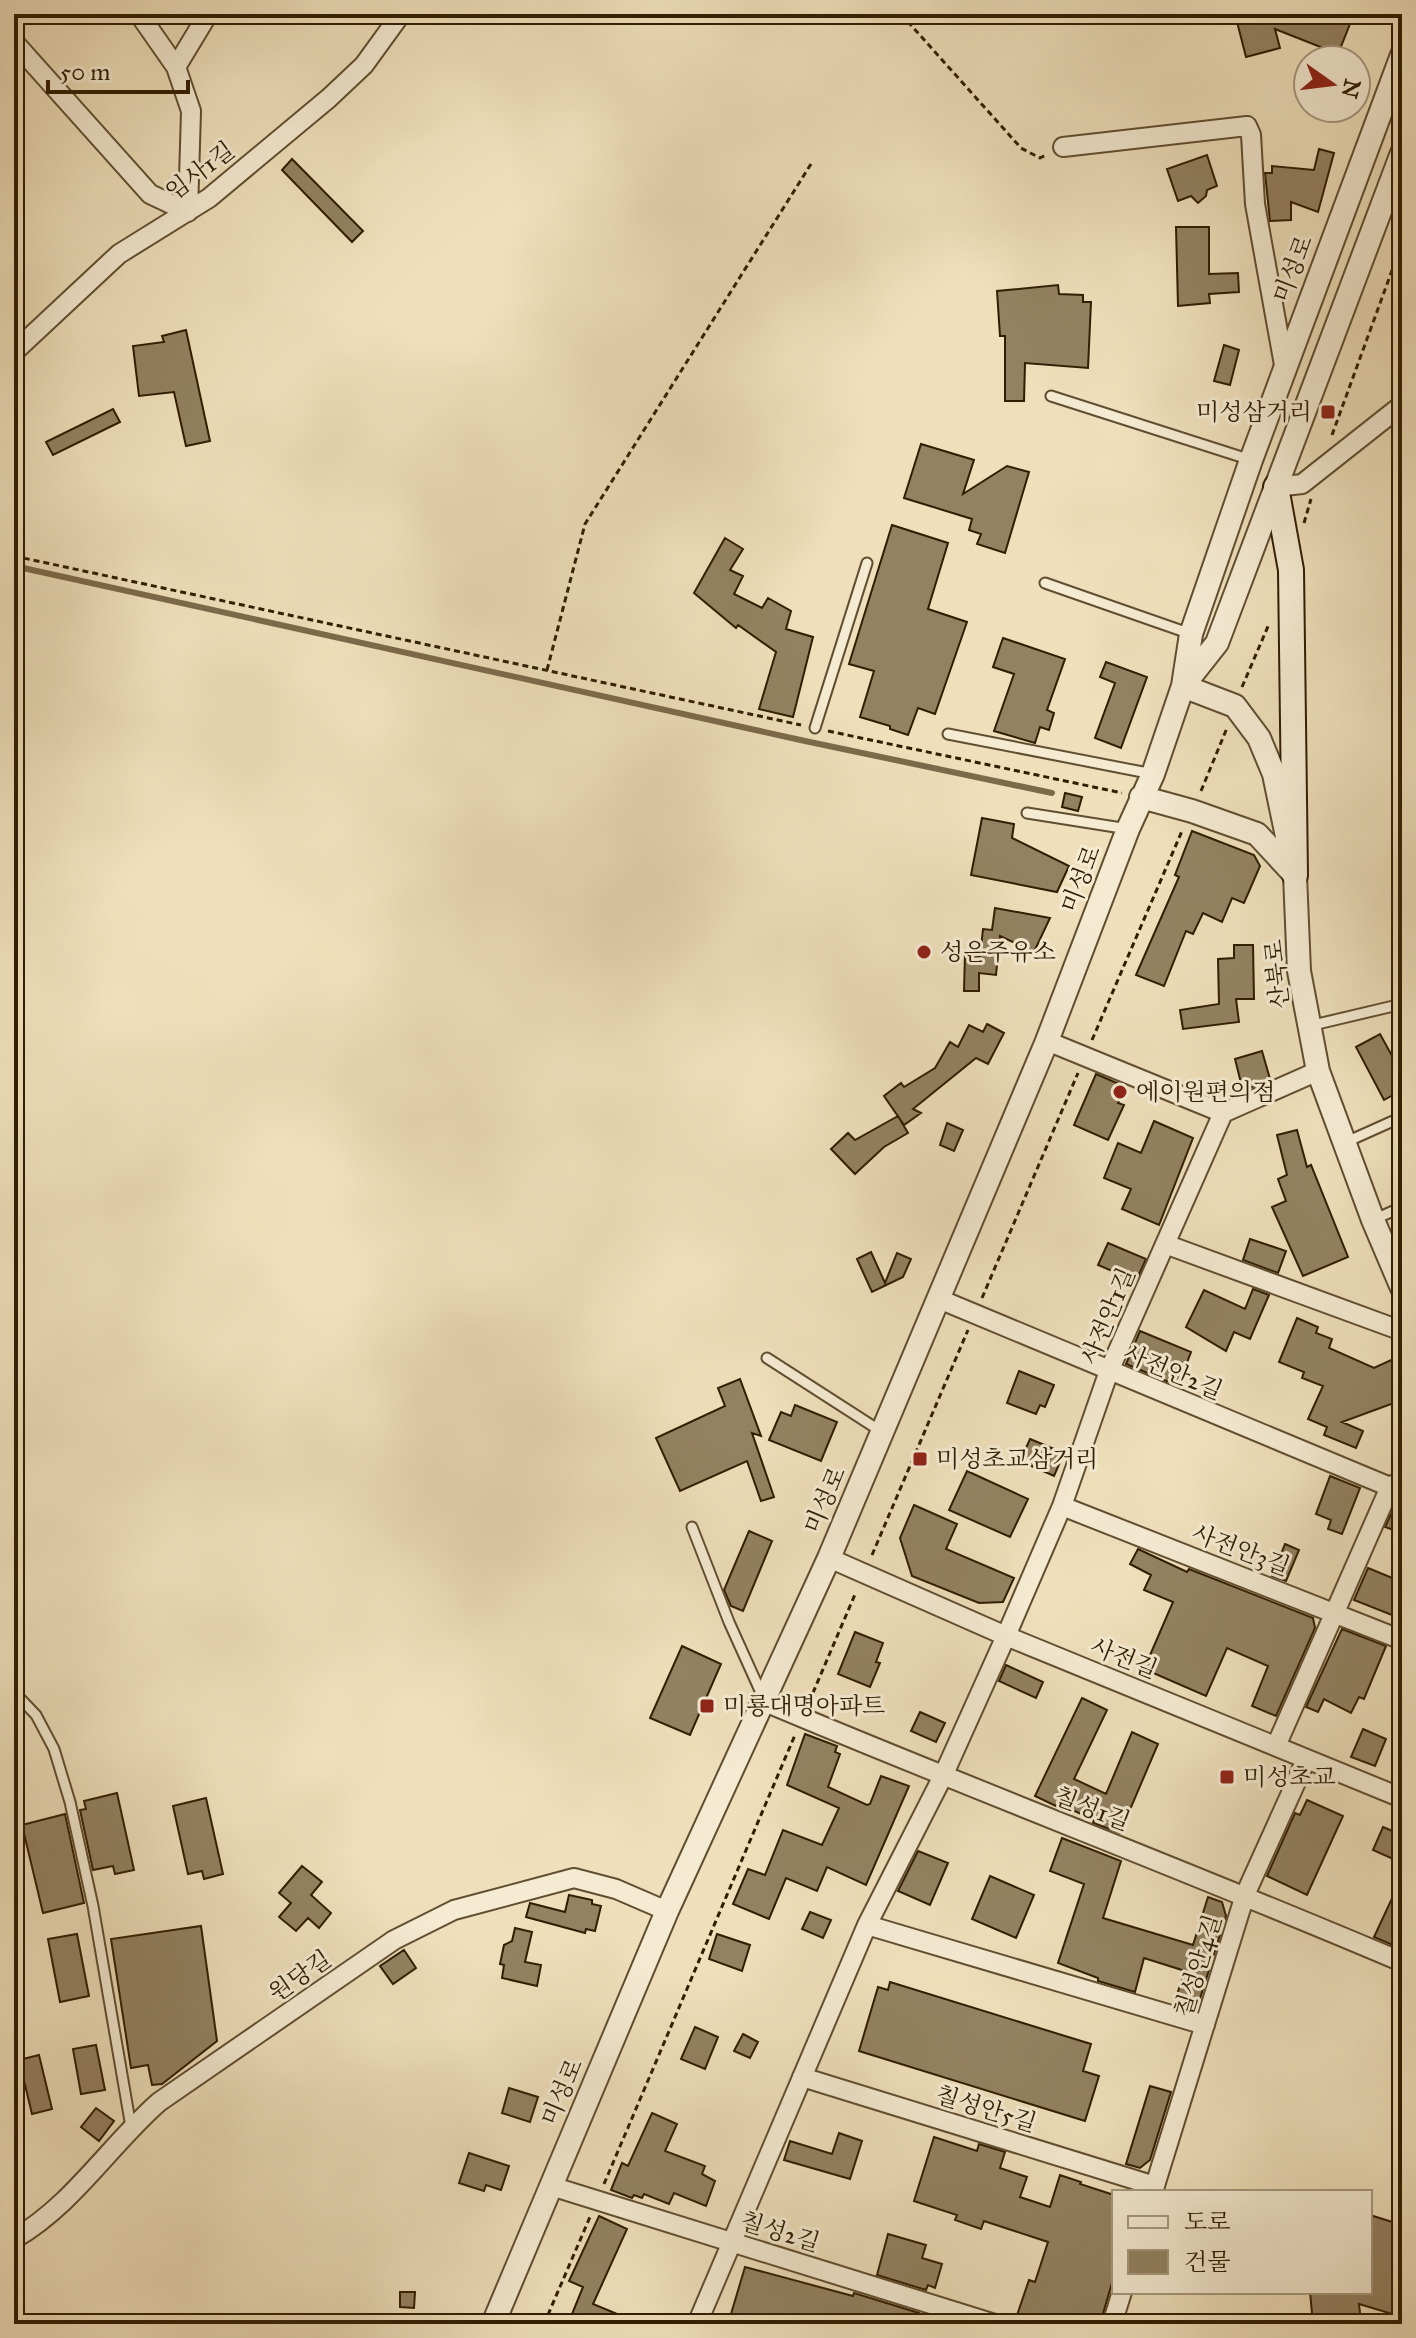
<svg xmlns="http://www.w3.org/2000/svg" width="1416" height="2338" font-family="'IM FELL Great Primer','Noto Serif KR',serif">
<style>
.lines{fill:none;stroke-linecap:round;stroke-linejoin:round}
.stream{stroke:#7c6a4b;stroke-width:6}
.building{fill:#938262;stroke:#301d02;stroke-width:2}
.service-casing{stroke:#604e30;stroke-width:13}
.minor-casing{stroke:#604e30;stroke-width:22}
.tertiary-casing{stroke:#604e30;stroke-width:26}
.secondary-casing{stroke:#301d02;stroke-width:28}
.path{stroke:#301d02;stroke-width:3;stroke-dasharray:6 4;stroke-linecap:butt}
.service{stroke:#f5ebd3;stroke-width:9}
.minor{stroke:#f5ebd3;stroke-width:18}
.tertiary{stroke:#f5ebd3;stroke-width:22}
.secondary{stroke:#f5ebd3;stroke-width:24}
.poi-dot{fill:#8f2418;stroke:#f5ebd3;stroke-width:3}
.labels{text-anchor:middle;stroke-width:6;stroke-linejoin:round;paint-order:stroke}
.street-label{font-size:24px;fill:#301d02;stroke:#f5ebd3}
.poi-label{font-size:24px;fill:#301d02;stroke:#f5ebd3;text-anchor:start}
</style>
<rect width="100%" height="100%" fill="#efe0bb"/>
<filter id="stains"><feTurbulence type="fractalNoise" baseFrequency=".0025" numOctaves="4"/><feColorMatrix values="0 0 0 0 .2 0 0 0 0 .09 0 0 0 0 .02 0 0 0 .5 -.17"/></filter>
<radialGradient id="worn" r=".72"><stop offset=".6" stop-color="#630" stop-opacity="0"/><stop offset="1" stop-color="#630" stop-opacity=".3"/></radialGradient>
<g class="lines">
<!-- stream -->
<path class="stream" d="M14,566L805,741L1052,793"/>
</g>
<!-- building -->
<path class="building" d="M1235,14H1354L1338,54L1275,29L1280,48L1246,57Z
M1319,149L1334,153L1318,212L1291,202V220L1270,221L1265,173H1272V166L1314,170Z
M1207,155L1217,186L1207,190L1206,196L1198,203L1191,196L1178,201L1167,169Z
M292,159L363,231L352,242L282,170Z
M1176,227H1209V274L1238,273L1239,292L1209,294L1210,303L1178,306Z
M1058,285L1059,294L1083,295V302H1091L1088,368L1025,363L1024,401H1005V336H1000L997,291Z
M186,330L210,441L186,446L174,392L139,396L133,346L164,342L162,336Z
M1224,345L1239,350L1230,385L1214,381Z
M113,409L120,422L53,455L46,442Z
M921,444L974,460L963,494L1007,466L1029,472L1005,553L977,544L981,534L969,530L972,519L904,498Z
M892,525L948,543L928,609L967,622L935,714L918,708L908,735L890,729V726L860,717L874,671L849,664Z
M725,538L743,549L730,570L743,576L734,594L762,608L768,598L791,611L786,629L813,637L793,717L759,709L776,652L738,625L736,628L694,593Z
M1003,638L1065,659L1047,710L1054,713L1049,730L1040,727L1035,743L994,731L1014,674L993,667Z
M1106,662L1147,677L1121,748L1095,738L1115,683L1100,677Z
M1065,793L1082,797L1078,811L1062,807Z
M982,818L1014,824L1012,838L1069,866L1057,892L971,875Z
M1192,831L1254,855L1260,866L1244,903L1232,898L1222,922L1203,913L1193,934L1186,931L1164,986L1136,975L1179,877L1175,875Z
M995,908L1050,918L1034,952L1000,936L996,975L979,973V991H964L965,954L980,956L983,929L992,930Z
M1234,945H1253L1254,999H1236L1239,1022L1183,1029L1180,1010L1219,1004L1218,959L1234,958Z
M987,1024L1004,1033L988,1064L976,1058L913,1109L921,1113L904,1125L884,1096L901,1083L904,1087L935,1068L950,1042L958,1047L969,1025L983,1032Z
M1380,1034L1402,1074V1090L1384,1100L1356,1047Z
M1262,1051L1270,1079L1243,1091L1235,1059Z
M1096,1074L1126,1087L1118,1103L1124,1105L1108,1140L1074,1125Z
M898,1116L908,1133L884,1147L855,1174L831,1149L848,1133L855,1140Z
M1154,1121L1193,1138L1159,1225L1122,1209L1131,1189L1104,1178L1118,1143L1141,1153Z
M947,1123L963,1130L954,1151L940,1145Z
M1297,1130L1307,1167L1311,1165L1348,1257L1303,1276L1272,1207L1286,1201L1278,1179L1287,1175L1277,1135Z
M1250,1239L1286,1251L1278,1273L1243,1260Z
M1108,1243L1146,1259L1136,1281L1098,1265Z
M871,1252L885,1283L897,1253L911,1259L903,1277L872,1292L857,1259Z
M1253,1289L1269,1295L1250,1339L1234,1332L1226,1351L1186,1327L1204,1290L1245,1309Z
M1297,1318L1318,1327L1316,1333L1332,1339L1329,1348L1374,1368L1391,1360L1402,1391V1400L1342,1422L1363,1431L1356,1448L1324,1435L1327,1427L1308,1419L1323,1386L1302,1378L1304,1372L1279,1362Z
M1140,1331L1191,1352L1178,1386L1126,1364Z
M1019,1371L1054,1385L1045,1407L1040,1405L1036,1414L1007,1403Z
M740,1379L761,1436L752,1433L774,1497L761,1501L747,1461L680,1491L656,1438L725,1406L718,1388Z
M795,1405L837,1422L821,1461L769,1440L781,1412L791,1416Z
M1030,1439L1064,1453L1054,1476L1020,1461Z
M967,1471L1028,1499L1010,1537L949,1510Z
M1330,1476L1360,1488L1342,1534L1328,1529L1331,1520L1316,1514Z
M914,1505L957,1524L946,1549L1014,1578L1003,1602L979,1603L912,1576L900,1538Z
M1393,1510L1402,1513V1533L1385,1527Z
M749,1531L772,1541L743,1611L731,1606L724,1590Z
M1285,1544L1299,1550L1286,1581L1272,1576Z
M1138,1549L1187,1572L1189,1569L1313,1618L1315,1628L1276,1716L1252,1706L1268,1666L1227,1648L1206,1696L1144,1669L1173,1602L1144,1590L1151,1575L1130,1564Z
M1368,1568L1402,1582V1619L1354,1600Z
M1342,1629L1386,1646L1364,1699L1359,1697L1351,1713L1324,1699L1318,1712L1306,1707Z
M855,1632L883,1643L876,1662L880,1663L870,1687L838,1674Z
M682,1646L721,1664L690,1735L650,1718Z
M1006,1665L1043,1682L1036,1698L999,1681Z
M1082,1698L1107,1710L1074,1779L1106,1794L1132,1732L1158,1744L1120,1833L1093,1823L1094,1820L1062,1805L1060,1808L1035,1796Z
M920,1712L945,1723L936,1742L911,1731Z
M1363,1729L1386,1739L1375,1766L1351,1757Z
M805,1734L837,1746L835,1752L840,1754L828,1787L867,1805L870,1804L881,1776L909,1786L866,1885L827,1867L817,1891L786,1878L769,1919L733,1904L748,1869L765,1875L783,1830L822,1845L839,1808L787,1785Z
M117,1793L134,1870L115,1874L113,1866L93,1870L80,1810L86,1809L84,1801Z
M206,1798L223,1874L204,1879L202,1871L188,1874L173,1806Z
M1307,1800L1343,1816L1307,1895L1267,1876L1295,1813L1300,1815Z
M65,1814L84,1903L43,1913L22,1825Z
M1383,1827L1402,1835V1863L1373,1850Z
M1062,1838L1121,1861L1103,1918L1193,1945L1208,1897L1222,1902L1226,1916L1198,2005L1193,2009L1174,2003L1185,1971L1144,1958L1135,1992L1098,1981V1978L1058,1963L1084,1884L1050,1871Z
M918,1851L948,1863L930,1905L898,1891Z
M302,1866L322,1882L311,1895L331,1913L319,1928L308,1918L296,1931L279,1917L291,1903L279,1893Z
M990,1876L1034,1895L1016,1938L972,1919Z
M1402,1877V1949L1374,1937Z
M569,1895L592,1900V1904L601,1906L595,1931L586,1929L585,1933L526,1917L530,1903L565,1912Z
M810,1912L831,1920L823,1938L802,1929Z
M201,1926L217,2041L162,2084L152,2085L148,2065L131,2068L111,1939Z
M515,1928L532,1932L525,1962L541,1965L537,1986L502,1978L504,1965L500,1964L504,1945L512,1941Z
M77,1934L89,1996L60,2002L48,1939Z
M717,1934L750,1945L742,1971L709,1959Z
M404,1950L416,1968L393,1984L380,1966Z
M890,1982L1091,2044L1083,2071L1099,2076L1085,2121L859,2051L878,1987L888,1990Z
M695,2027L718,2037L705,2069L681,2059Z
M743,2034L758,2042L750,2058L734,2051Z
M96,2045L105,2090L81,2094L73,2049Z
M39,2055L52,2109L32,2114L19,2060Z
M1150,2086L1171,2092L1150,2160L1140,2168L1126,2164Z
M509,2088L538,2097L530,2122L502,2113Z
M96,2108L114,2121L99,2141L81,2127Z
M652,2113L677,2124L665,2151L705,2166L702,2174L715,2181L706,2206L674,2193L669,2204L644,2194L642,2198L634,2195L632,2198L611,2190L622,2163L628,2166Z
M839,2133L862,2141L850,2179L784,2160L790,2141L832,2154Z
M934,2137L977,2151L979,2144L1005,2152L1000,2168L1027,2177L1020,2197L1050,2207L1060,2175L1081,2182L1080,2184L1114,2195V2276L1100,2324H1025L1015,2321L1029,2280L1035,2282L1048,2242L984,2221L981,2229L955,2220L957,2215L914,2201Z
M469,2153L509,2166L501,2190L486,2185L484,2191L459,2183Z
M1370,2215L1402,2225V2317L1359,2304L1361,2322L1313,2324L1310,2292H1370Z
M599,2216L627,2229L593,2304L641,2324H568L583,2287L569,2281Z
M888,2234L926,2245L922,2258L942,2264L935,2288L928,2285L926,2290L877,2275Z
M745,2267L853,2296L854,2293L919,2313L916,2324H728Z
M400,2292H415L414,2308L400,2307Z"/>
<g class="lines">
<!-- service casing -->
<g class="service-casing">
<path id="service" d="M1051,396L1251,460
M1045,583L1191,634
M815,728L867,563
M948,734L1153,774
M1027,813L1128,829
M1309,1026L1402,1004
M1344,1143L1393,1121L1402,1124
M1373,1220L1402,1207
M767,1358L882,1432
M692,1527L729,1622L762,1695
M14,1692L36,1715L54,1749L70,1802L93,1906L131,2127"/>
</g>
<!-- minor casing -->
<g class="minor-casing">
<path id="minor" d="M14,42L150,194L188,212L191,111L176,67L139,14
M176,67L208,14
M1063,147L1247,126L1251,135L1255,204L1284,365
M14,352L119,254L209,198L329,98L364,65L401,14
M1276,487L1302,484L1402,405
M1047,1041L1223,1113
M1165,1244L1402,1331
M939,1299L1390,1487
M1062,1506L1402,1640
M829,1558L1006,1636L1402,1798
M765,1702C976,1791 1191,1872 1402,1962
M1276,1746L1390,1487L1402,1480
M867,1925L1205,2025
M802,2077L1155,2186
M551,2186L995,2324
M1153,2192L1245,1895L1306,1760
M14,2239C73,2205 109,2146 159,2102L394,1940L454,1910L574,1878L616,1889L667,1911
M697,2324L867,1925L943,1776L1006,1636L1062,1506L1109,1371L1223,1113L1318,1071
M1112,2324L1122,2292"/>
</g>
<!-- tertiary casing -->
<g class="tertiary-casing">
<path id="tertiary" d="M1402,55L1251,460L1191,634L1183,686L1217,643L1402,153
M1141,797L1192,811L1257,834L1295,875
M493,2324L667,1911L829,1558L1047,1041L1128,829L1153,774L1183,686L1235,706L1259,738L1274,774L1295,875L1299,971L1318,1071L1373,1220L1402,1288"/>
</g>
<!-- secondary casing -->
<g class="secondary-casing">
<path id="secondary" d="M1276,487L1291,570L1295,875"/>
</g>
<!-- path -->
<path class="path" d="M901,14L1021,148L1040,158L1046,155
M1332,435L1402,243
M1304,523L1311,499
M14,556L801,725
M547,670L585,524L811,164
M1242,687L1269,624
M828,731L1122,793
M1201,791L1227,728
M1092,1040L1182,831
M982,1298L1078,1073
M872,1555L968,1330
M809,1702L856,1592
M604,2184L795,1735
M544,2324L590,2217"/>
<!-- service -->
<use href="#service" class="service"/>
<!-- minor -->
<use href="#minor" class="minor"/>
<!-- tertiary -->
<use href="#tertiary" class="tertiary"/>
<!-- secondary -->
<use href="#secondary" class="secondary"/>
</g>
<!-- markers -->
<g class="poi-dot">
<rect x="1320" y="404" width="16" height="16" rx="4"/>
<circle cx="924" cy="952" r="8"/>
<circle cx="1120" cy="1092" r="8"/>
<rect x="912" y="1451" width="16" height="16" rx="4"/>
<rect x="699" y="1698" width="16" height="16" rx="4"/>
<rect x="1219" y="1769" width="16" height="16" rx="4"/>
</g>
<g class="labels">
<!-- street labels -->
<g class="street-label">
<text transform="translate(200 171) rotate(-37)" y="8">임사1길</text>
<text transform="translate(1293 269) rotate(-69)" y="8">미성로</text>
<text transform="translate(1081 879) rotate(-69)" y="8">미성로</text>
<text transform="translate(1277 974) rotate(-96)" y="8">산북로</text>
<text transform="translate(1108 1316) rotate(-67)" y="8">사전안1길</text>
<text transform="translate(1173 1372) rotate(23)" y="8">사전안2길</text>
<text transform="translate(825 1500) rotate(-67)" y="8">미성로</text>
<text transform="translate(1241 1550) rotate(21)" y="8">사전안3길</text>
<text transform="translate(1124 1658) rotate(22)" y="8">사전길</text>
<text transform="translate(1092 1809) rotate(21)" y="8">칠성1길</text>
<text transform="translate(1198 1966) rotate(-73)" y="8">칠성안4길</text>
<text transform="translate(300 1976) rotate(-35)" y="8">원당길</text>
<text transform="translate(562 2092) rotate(-67)" y="8">미성로</text>
<text transform="translate(986 2109) rotate(17)" y="8">칠성안5길</text>
<text transform="translate(780 2232) rotate(17)" y="8">칠성2길</text>
</g>
<!-- poi labels -->
<g class="poi-label">
<text x="1312" y="420" text-anchor="end">미성삼거리</text>
<text x="940" y="960">성은주유소</text>
<text x="1136" y="1100">에이원편의점</text>
<text x="936" y="1467">미성초교삼거리</text>
<text x="723" y="1714">미룡대명아파트</text>
<text x="1243" y="1785">미성초교</text>
</g>
</g>
<!-- margin -->
<rect width="1416" height="2338" fill="none" stroke="#efe0bb" stroke-width="48"/>
<rect x="16" y="16" width="1384" height="2306" fill="none" stroke="#301d02" stroke-width="4"/>
<rect x="24" y="24" width="1368" height="2290" fill="none" stroke="#301d02" stroke-width="2"/>
<!-- legend -->
<rect x="1112" y="2190" width="260" height="104" fill="#f5ebd3" stroke="#a6997f" stroke-width="2"/>
<rect x="1128" y="2216" width="40" height="12" fill="#f5ebd3" stroke="#a6997f" stroke-width="2"/>
<text x="1184" y="2230" font-size="24" fill="#301d02">도로</text>
<rect x="1128" y="2250" width="40" height="24" fill="#938262" stroke="#a6997f" stroke-width="2"/>
<text x="1184" y="2270" font-size="24" fill="#301d02">건물</text>
<!-- north arrow -->
<g transform="translate(1332 84) rotate(104)"><circle r="38" fill="#f5ebd3" stroke="#a6997f" stroke-width="2"/>
<path d="M0-6L14 30L0 20L-14 30Z" fill="#8f2418"/>
<text y="-12" font-size="22" font-weight="bold" text-anchor="middle" fill="#301d02">N</text>
</g>
<!-- scale -->
<path d="M48 80v12h140v-12" fill="none" stroke="#301d02" stroke-width="4"/>
<text x="60" y="80" font-size="24" fill="#301d02" stroke="#f5ebd3" stroke-width="6" paint-order="stroke">50 m</text>
<rect width="100%" height="100%" filter="url(#stains)"/>
<rect width="100%" height="100%" fill="url(#worn)"/>
</svg>
